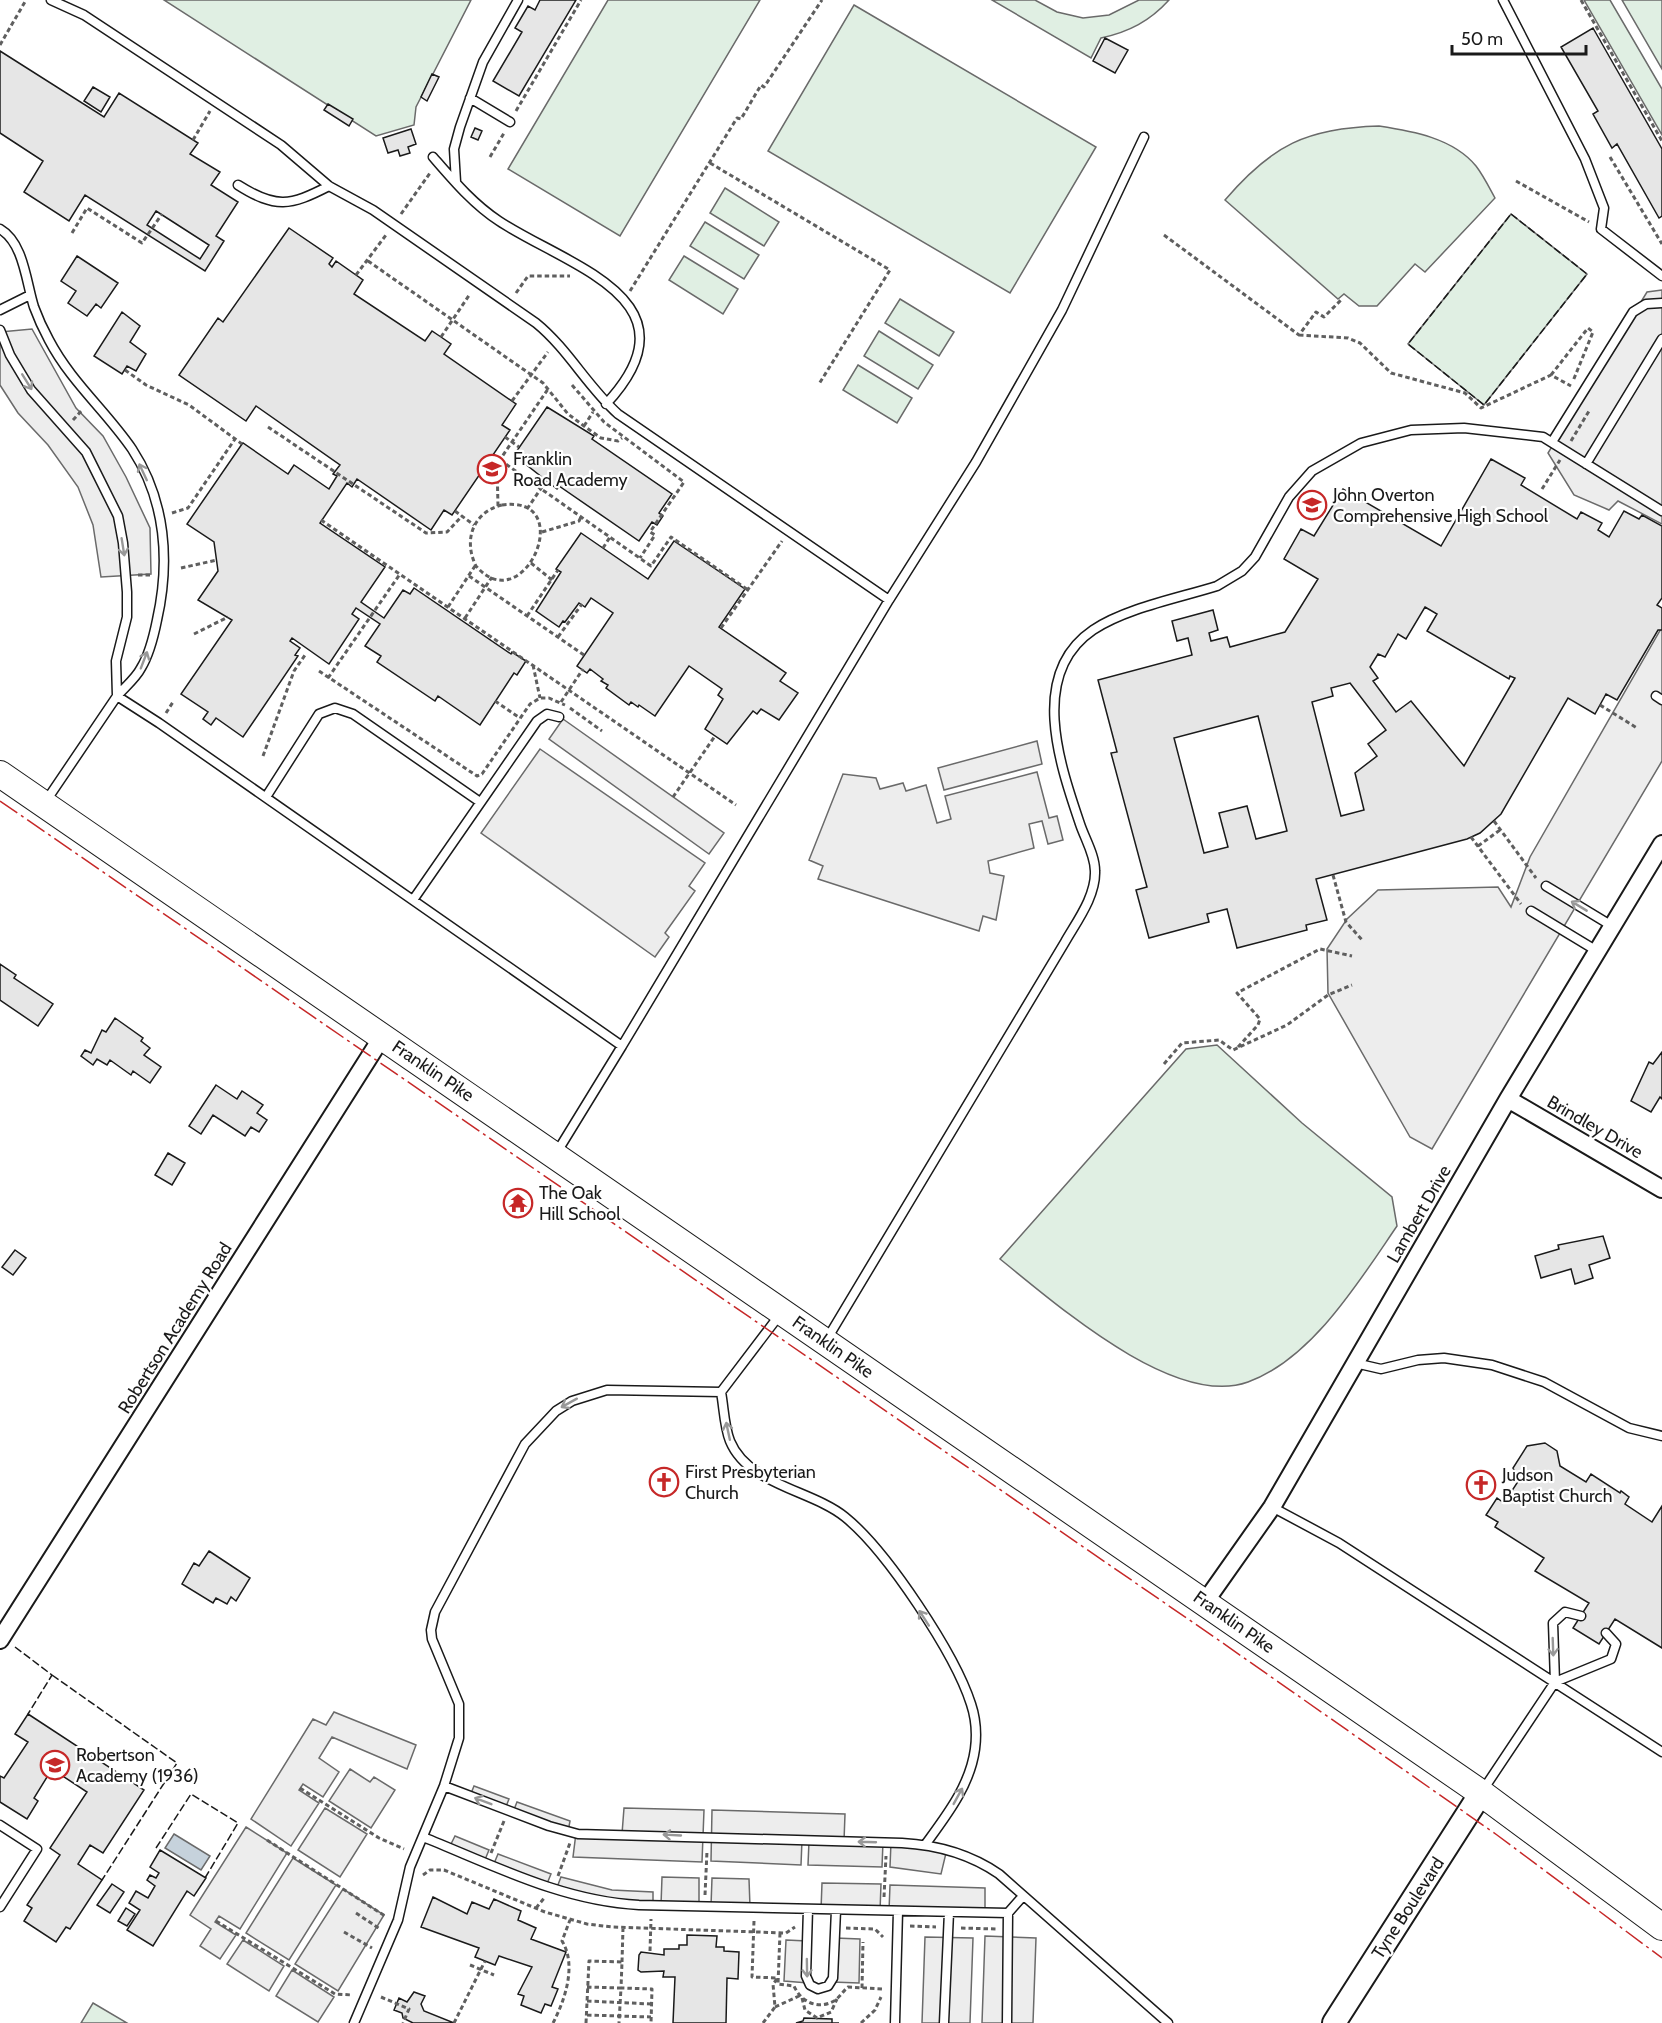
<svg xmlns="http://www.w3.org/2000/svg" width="1662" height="2023" font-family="Cabin,sans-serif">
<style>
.green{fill:#e0efe3;stroke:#6a6a6a;stroke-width:1.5}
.parking{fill:#ededed;stroke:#6a6a6a;stroke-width:1.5}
.water{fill:#c6d2dc;stroke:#6a6a6a;stroke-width:1.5}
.building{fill:#e6e6e6;stroke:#1a1a1a;stroke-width:1.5;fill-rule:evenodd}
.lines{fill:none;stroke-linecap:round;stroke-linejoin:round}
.lane-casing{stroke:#1a1a1a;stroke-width:11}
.street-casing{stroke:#1a1a1a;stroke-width:20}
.secondary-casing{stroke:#1a1a1a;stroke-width:26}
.primary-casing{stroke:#1a1a1a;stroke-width:28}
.path{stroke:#5f5f5f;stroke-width:3;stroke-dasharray:4.5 3;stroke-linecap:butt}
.lane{stroke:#fff;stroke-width:8}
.street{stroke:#fff;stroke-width:16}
.secondary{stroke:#fff;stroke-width:22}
.primary{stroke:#fff;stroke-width:26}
.fence{stroke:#1a1a1a;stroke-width:1.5;stroke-dasharray:8 3;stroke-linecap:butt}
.power{stroke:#c62828;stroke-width:1.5;stroke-dasharray:21 4.5 3 4.5;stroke-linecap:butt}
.oneway{stroke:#989898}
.labels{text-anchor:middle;stroke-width:4.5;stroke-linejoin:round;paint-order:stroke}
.poi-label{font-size:18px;fill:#1a1a1a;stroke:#fff;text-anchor:start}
.street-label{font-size:18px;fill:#1a1a1a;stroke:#fff}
</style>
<rect width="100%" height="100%" fill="#fff"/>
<!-- green -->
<path class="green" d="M164,0H471L416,107L414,125L376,136Z
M608,0H760L620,236L508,169Z
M992,0H1035L1057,12L1083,18L1109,15L1139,0H1169C1150,21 1129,32 1101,38L1091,58Z
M1584,0H1610L1662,89V135Z
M1622,0H1662V69Z
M854,5L1096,147L1010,293L768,151Z
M1379,126C1412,131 1453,138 1476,166C1483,175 1489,187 1495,198L1425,272L1415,264L1377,306H1359L1344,294L1338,299L1225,200C1272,145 1307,128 1379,126Z
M725,188L779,222L764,246L710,213Z
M1511,214L1587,274L1484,405L1408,344Z
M705,222L759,255L744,279L690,246Z
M684,256L738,289L723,314L669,280Z
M900,299L954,332L939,356L885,323Z
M879,331L933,365L918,389L864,356Z
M858,365L912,398L897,423L843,390Z
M1217,1045L1302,1123L1392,1197L1397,1226C1360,1280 1312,1359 1248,1382C1174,1409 1055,1303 1000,1259L1186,1049Z
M93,2003L127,2023H81Z"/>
<!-- parking -->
<path class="parking" d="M1662,290V524L1618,501L1609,510L1574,495L1548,453L1647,292Z
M32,329L76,408L103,436L126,477L150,528L151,574L101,577L93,525L78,487L48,445L18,413L0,385V332Z
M1662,627V761L1432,1149L1410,1137L1328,993L1327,949L1347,919L1378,890L1498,887L1511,907L1530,857Z
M563,719L724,833L709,854L549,739Z
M1037,741L1042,764L944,790L938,768Z
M540,749L705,863L689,886L695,891L665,933L669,937L655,957L481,833Z
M1037,772L1049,818L1057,816L1063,840L1048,844L1042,821L1029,824L1034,848L988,861L990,873L1004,876L996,920L983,916L979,931L818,879L823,866L809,860L843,774L876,778L880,789L903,783L906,791L926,785L937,823L951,819L945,796Z
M334,1712L416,1745L407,1769L332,1737L319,1758L339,1772L323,1797L303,1784L299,1790L319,1803L291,1846L251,1819L313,1719L326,1725Z
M350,1769L370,1782L374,1777L395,1790L371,1828L329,1801Z
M474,1786L509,1799L505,1809L470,1796Z
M517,1802L570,1821L568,1832L513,1812Z
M325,1808L367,1834L340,1877L298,1850Z
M624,1808L704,1810L702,1862L573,1857L576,1833L622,1834Z
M712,1810L845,1814L844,1841L883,1842L882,1867L808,1865L809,1841L802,1840L801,1865L711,1861Z
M246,1827L287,1853L240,1929L219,1916L215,1922L236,1935L220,1959L200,1946L211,1929L190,1915Z
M455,1836L489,1850L484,1862L449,1848Z
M891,1842L947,1849L941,1874L890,1867Z
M498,1854L551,1874L546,1886L493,1866Z
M293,1858L336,1885L289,1960L246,1933Z
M561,1877L612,1890L653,1892V1905L556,1890Z
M662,1877L699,1878V1906L661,1905Z
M712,1878L749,1879L750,1907L711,1906Z
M822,1883L881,1884L880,1911L821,1910Z
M890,1885L985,1888V1913L889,1911Z
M343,1889L384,1915L338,1991L295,1964Z
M985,1936L1036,1938L1033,2023H982Z
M925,1937L973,1938L970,2023H922Z
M835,1938L860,1939L859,1983L832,1982Z
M243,1940L284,1966L269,1991L227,1964Z
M786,1940L807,1941L808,1983L784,1981Z
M292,1970L334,1997L318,2022L276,1996Z"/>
<!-- water -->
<path class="water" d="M174,1834L210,1856L201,1870L165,1848Z"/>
<!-- building -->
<path class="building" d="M540,0H576L519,96L493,81L522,32L515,28L528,6L535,10Z
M1593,28L1662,149V216L1659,218L1617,144L1612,148L1593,114L1598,111L1561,47Z
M1105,38L1128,50L1115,73L1093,61Z
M0,51L104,117L119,93L198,143L190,154L220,172L211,185L238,202L216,236L224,241L205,271L85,195L69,221L24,192L43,161L0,133ZM156,211L209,245L200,259L147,225Z
M432,74L439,77L427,101L421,97Z
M93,87L110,97L101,112L84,101Z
M328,104L353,119L349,126L324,110Z
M475,128L482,131L478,140L471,137Z
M411,129L416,144L408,147L410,153L400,156L398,150L388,153L383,138Z
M289,228L333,258L329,264L332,267L336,261L363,280L354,294L425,341L432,331L441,337L451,344L444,354L516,404L502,425L510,430L452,515L444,510L431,530L357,479L352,487L347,483L320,523L385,567L361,602L384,618L403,590L410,594L414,588L511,654L512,652L526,661L517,675L514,673L480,725L438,696L435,701L377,662L381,656L365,646L380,624L356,608L352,614L359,619L329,664L292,638L290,641L300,648L295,655L298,656L243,737L216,718L211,725L203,719L208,712L181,694L232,620L198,600L218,571L214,542L187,524L242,444L243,443L288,474L294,465L329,489L337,476L333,474L340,465L256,406L246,421L179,375L218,318L223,322Z
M77,256L118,283L101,308L96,304L87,316L68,303L76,291L61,281Z
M122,312L140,326L130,342L146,354L136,371L127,366L122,374L94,356Z
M547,407L594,436L592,439L672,494L659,513L663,516L657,525L652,522L639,541L559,486L557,489L514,455Z
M1491,459L1525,478L1521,485L1577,519L1581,512L1602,523L1598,530L1609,537L1624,511L1639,519L1642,515L1662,526V598L1657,605L1662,608V630H1658L1617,700L1606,694L1595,714L1568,698L1501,814L1480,833L1467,839L1316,879L1327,920L1306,925L1307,930L1237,948L1227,909L1207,914L1209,922L1149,938L1136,890L1147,887L1111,753L1117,752L1098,680L1192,655L1188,638L1177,641L1172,621L1213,610L1218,630L1209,633L1211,641L1227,637L1230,647L1285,632L1318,579L1284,559L1301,529L1314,536L1343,489L1441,546ZM1425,607L1437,614L1427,631L1509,679L1510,676L1515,678L1464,766L1411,701L1396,712L1373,681L1378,678L1370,667L1378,654L1385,657L1398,634L1406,639ZM1350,683L1386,730L1368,744L1377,756L1355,773L1364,810L1341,816L1312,702L1333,696L1331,688ZM1258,716L1287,831L1256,839L1247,806L1219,813L1228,847L1204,853L1174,738Z
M581,533L648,579L674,541L745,589L719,627L786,673L780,681L798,693L779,720L761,709L757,714L753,711L727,744L705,729L723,699L718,695L722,689L689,666L655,716L639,705L638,707L631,702L629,705L606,688L608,685L601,681L603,679L590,669L587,673L577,666L613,613L591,598L585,607L579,603L565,622L563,621L559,627L536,611L561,572L556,569Z
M0,964L16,975L14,978L53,1004L38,1026L0,1000Z
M115,1018L143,1038L141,1041L150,1048L144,1055L161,1067L150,1083L133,1071L131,1075L110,1060L107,1065L97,1059L93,1065L81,1056L85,1050L91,1053L102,1030L106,1032Z
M1662,1052V1099L1660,1097L1651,1112L1631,1101L1649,1062L1653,1064Z
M216,1085L237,1099L242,1091L263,1105L257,1113L267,1120L259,1132L251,1127L245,1136L213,1115L201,1134L189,1126Z
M168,1153L185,1163L172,1185L155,1175Z
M1603,1236L1610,1258L1589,1265L1593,1278L1575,1284L1571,1269L1541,1278L1535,1256L1559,1249L1558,1245Z
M15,1250L26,1258L13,1275L2,1267Z
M1545,1443L1557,1451L1560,1466L1586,1482L1591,1474L1620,1493L1621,1491L1629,1497L1625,1504L1652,1522L1662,1506V1648L1615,1619L1599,1644L1573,1628L1589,1603L1535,1571L1544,1558L1495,1527L1498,1522L1486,1515L1497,1498L1504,1503L1519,1480L1513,1468L1527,1446Z
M209,1551L250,1578L236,1601L231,1597L227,1604L216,1598L213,1603L182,1584L194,1563L199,1566Z
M28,1714L144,1790L103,1853L90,1845L78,1864L102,1880L70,1929L66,1927L56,1942L24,1921L32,1908L27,1905L60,1855L50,1848L87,1792L52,1769L34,1798L38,1801L27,1819L0,1802V1776L4,1778L28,1742L15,1734Z
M160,1850L206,1878L194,1896L187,1891L153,1946L127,1930L140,1910L129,1903L136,1891L148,1898L155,1886L147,1880L150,1875L156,1878L159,1873L150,1867Z
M112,1884L124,1892L110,1913L97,1905Z
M433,1897L467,1914L472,1902L489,1909L494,1899L521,1911L518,1920L536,1928L531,1939L566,1952L552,1987L558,1989L551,2006L545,2004L541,2013L521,2005L524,1996L518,1994L532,1967L499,1956L495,1965L475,1957L479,1948L421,1927Z
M126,1908L135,1914L127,1926L118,1921Z
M687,1935L717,1936L716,1947H724V1951L739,1952L738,1979L727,1978L726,2023H673L675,1977H663L664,1971L641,1972L638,1970L639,1955L641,1952L664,1955V1949H679V1945H687Z
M414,1992L425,1996L421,2004L424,2011L454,2023H413L403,2018L402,2013L394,2010L399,1998L407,2002Z
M804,2018L832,2019V2023H839H796L803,2021Z"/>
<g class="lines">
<!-- lane casing -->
<g class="lane-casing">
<path id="lane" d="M51,0L84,15L281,145L329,186L373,210L536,323C568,349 587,386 618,414L889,600L622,1046
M1503,0L1585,159L1604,208L1601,229L1662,276
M470,98L510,122
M433,157C453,180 473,204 499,221C567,266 703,300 606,404
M456,182L454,149L460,127L483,62L518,0
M238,185C276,209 290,206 329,186
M0,229C24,243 26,282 34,307C38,318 43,329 49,340C71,382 106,411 132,449C166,501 170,562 157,620C154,635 149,655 141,668C136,678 125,687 117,696L116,661L127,617V592L123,543L118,516L86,452L31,390L10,355L0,330
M0,310L30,295
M1552,442L1633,312L1646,304L1662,303
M1586,464L1662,339
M889,600L976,462L1062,310L1144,137
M1656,696L1662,700
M266,797L319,714L335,708L353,714L480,802
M46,801L117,696L159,723L622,1046L557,1152
M1546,886L1612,926
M413,900L537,721L547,714L559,717
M1531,911L1597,951
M827,1339L1065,942C1077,921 1096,896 1095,871C1095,855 1085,839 1080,824C1060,765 1028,674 1093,630C1126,608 1179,598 1217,586L1242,571L1255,557L1289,497L1312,471L1361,443L1411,430L1464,428L1543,437L1662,511
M1355,1363L1381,1369L1418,1360L1444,1358L1492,1365L1544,1382L1629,1428L1662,1436
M721,1392L781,1313
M1272,1507L1339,1543L1662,1752
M1581,1616L1565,1612L1553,1623L1555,1682L1611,1659L1616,1644L1606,1633
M444,1786L549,1826L578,1834L902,1843C938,1845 970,1854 999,1874L1168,2023
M1483,1790L1555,1682
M0,1825L37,1849L0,1907
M423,1837C493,1865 562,1901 639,1905L1008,1913
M808,1909L806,1976L810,1985L818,1989L828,1986L833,1978L836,1910
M354,2023L398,1920L410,1867L444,1786L459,1738V1704L432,1639L431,1630L435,1612L525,1444L556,1411L572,1401L607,1390L721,1392C724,1408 724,1426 730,1441C748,1485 812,1490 845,1517C887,1551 955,1654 971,1704C976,1719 977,1734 975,1749C970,1786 946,1816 925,1845
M895,2023L898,1911
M944,2023L949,1912
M1007,2023L1008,1913L1023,1896"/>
</g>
<!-- street casing -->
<g class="street-casing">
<path id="street" d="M1508,1099L1662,1189
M1205,1602L1272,1507L1508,1099L1662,844
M0,1640L382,1037"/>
</g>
<!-- secondary casing -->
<g class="secondary-casing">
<path id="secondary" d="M1334,2023L1481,1793"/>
</g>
<!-- primary casing -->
<g class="primary-casing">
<path id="primary" d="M0,774L1481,1793L1662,1927"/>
</g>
<!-- path -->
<path class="path" d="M1581,0L1662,141
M0,45L26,0
M516,111L581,0
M193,140L210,111
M490,157L504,133
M1610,157L1662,244
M710,163L890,270L819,384
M1516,181L1589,222
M401,214L430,173
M72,233L87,208L142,243L162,214
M1164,235L1299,335L1316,312L1324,317L1342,299
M368,261L543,383L568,414L584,426L601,438L618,441L622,438
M356,275L386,235
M630,291L737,118L741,119L761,85L764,87L822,0
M516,293L528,276H570
M1299,335L1348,338L1360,343L1391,373L1465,393L1481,408L1551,375L1571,386
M441,337L470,294
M125,370L146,385L189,405L242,444
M1551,375L1588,328L1593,332L1573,381
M572,385L604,422L684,482L650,532L655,535L640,558
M512,401L548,352
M73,420L83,409
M584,426L593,412
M268,427L426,533L447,532L462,516
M505,437L519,447
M1571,441L1589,411
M500,460L651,566L671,537L748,590
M1542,489L1560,460
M502,505C579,494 524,622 476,566C463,540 473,512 502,505Z
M498,506L497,464L548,389
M527,509L546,481
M455,511L474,525
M172,513L188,508L235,439
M321,520L736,805
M542,532L579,521L581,517
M603,548L610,537
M531,563L552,580
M181,568L217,560
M138,575H152
M469,576L584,655
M448,607L475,566
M527,616L558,570
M465,618L492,577
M721,628L782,541
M194,634L228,617
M558,637L582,604
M533,665L540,698
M319,671L477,776L482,774L530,704L540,698H549L565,705
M328,678L400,574
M495,701L520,718
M561,702L583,669
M1600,705L1637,728
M570,708L602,731
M166,713L173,702
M263,756L294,671L305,655
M673,797L715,736
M1494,821L1536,878
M1471,837L1521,904
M1478,846L1500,830
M1333,875L1346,922L1363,941
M1238,1047L1258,1025L1260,1019L1237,993L1320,949L1352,956
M1164,1064L1182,1043L1219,1040L1233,1050L1287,1025L1328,995L1352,985
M300,1788L379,1838L404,1849
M267,1840L385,1916
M491,1853L504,1821
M423,1875L430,1870H444L545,1912L587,1924L612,1927L786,1933L795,1927
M558,1876L570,1843
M705,1895L707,1851
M884,1897L886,1856
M536,1908L545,1897
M356,1913L380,1929
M216,1921L335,1994L352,1995
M754,1921L752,1977L778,1978
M910,1926L936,1927
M846,1928L875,1929L883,1937
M961,1928L996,1929
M344,1932L372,1948
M780,1933L778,1984L794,1986C801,2002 818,2010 834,2001C840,1997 843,1991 848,1987L882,1989
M650,1951L651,1919
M622,1962L623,1928
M470,1965L494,1975
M587,1987L621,1988L619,2023
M862,1988L863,1942
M381,1997L409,2009L403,2023
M802,1998L805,2010L817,2018L831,2012L837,1999
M587,2001L652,2004
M775,2007L799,1996
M587,2015L651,2017
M454,2023L485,1961
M553,2023C565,2000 577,1965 562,1941L570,1920
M586,2023L589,1961L622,1962L621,1988L652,1989L651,2023
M763,2023L775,2007L773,1984L778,1978
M861,2023L875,2010L881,1997"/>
<!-- lane -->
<use href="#lane" class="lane"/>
<!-- street -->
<use href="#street" class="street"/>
<!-- secondary -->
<use href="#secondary" class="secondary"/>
<!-- primary -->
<use href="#primary" class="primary"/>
<!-- fence -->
<path class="fence" d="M1511,214L1587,274L1484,405L1408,344Z
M15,1647L52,1675L28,1714
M52,1675L177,1763L102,1880
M156,1848L191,1794L238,1823L205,1878"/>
<!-- power -->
<path class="power" d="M0,801L1217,1639L1497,1835L1662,1958"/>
</g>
<!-- one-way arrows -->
<defs><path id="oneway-shaft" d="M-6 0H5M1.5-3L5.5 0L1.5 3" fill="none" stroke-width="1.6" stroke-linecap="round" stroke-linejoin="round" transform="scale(1.5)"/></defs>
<g class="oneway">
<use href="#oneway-shaft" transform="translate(27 382) rotate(58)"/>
<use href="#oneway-shaft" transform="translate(143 472) rotate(-115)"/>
<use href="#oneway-shaft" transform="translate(123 547) rotate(81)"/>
<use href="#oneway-shaft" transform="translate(144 660) rotate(-69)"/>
<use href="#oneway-shaft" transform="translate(1579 906) rotate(-149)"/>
<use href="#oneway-shaft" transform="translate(569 1403) rotate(151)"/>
<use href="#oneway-shaft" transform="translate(728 1431) rotate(-102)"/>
<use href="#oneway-shaft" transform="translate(924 1618) rotate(-123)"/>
<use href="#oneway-shaft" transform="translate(1553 1647) rotate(88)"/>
<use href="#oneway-shaft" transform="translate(958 1796) rotate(-61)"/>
<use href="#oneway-shaft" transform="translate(483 1801) rotate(-159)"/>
<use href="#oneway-shaft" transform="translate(672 1835) rotate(-177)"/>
<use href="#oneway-shaft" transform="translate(867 1842) rotate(-178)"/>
<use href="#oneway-shaft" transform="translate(807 1968) rotate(89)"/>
</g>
<!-- icons -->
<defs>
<g id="school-ring" transform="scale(1.5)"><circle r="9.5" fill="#fff" stroke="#c62828" stroke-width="1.5"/><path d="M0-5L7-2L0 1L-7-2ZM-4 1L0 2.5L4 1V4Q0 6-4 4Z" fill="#c62828"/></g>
<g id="temple-ring" transform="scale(1.5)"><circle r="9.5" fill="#fff" stroke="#c62828" stroke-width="1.5"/><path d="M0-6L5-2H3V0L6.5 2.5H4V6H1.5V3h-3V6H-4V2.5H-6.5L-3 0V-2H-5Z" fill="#c62828"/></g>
<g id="church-ring" transform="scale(1.5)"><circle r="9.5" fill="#fff" stroke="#c62828" stroke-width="1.5"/><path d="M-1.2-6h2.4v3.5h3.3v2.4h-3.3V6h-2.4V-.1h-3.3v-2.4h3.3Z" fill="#c62828"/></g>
</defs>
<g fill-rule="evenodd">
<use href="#school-ring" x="492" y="469"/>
<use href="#school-ring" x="1312" y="505"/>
<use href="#temple-ring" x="518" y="1203"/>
<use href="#church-ring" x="664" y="1482"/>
<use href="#church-ring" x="1481" y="1485"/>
<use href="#school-ring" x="55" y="1765"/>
</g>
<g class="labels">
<!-- poi labels -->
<g class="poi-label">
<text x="513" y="465">Franklin<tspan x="513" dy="21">Road Academy</tspan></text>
<text x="1333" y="501">John Overton<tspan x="1333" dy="21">Comprehensive High School</tspan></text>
<text x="539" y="1199">The Oak<tspan x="539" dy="21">Hill School</tspan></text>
<text x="685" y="1478">First Presbyterian<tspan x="685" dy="21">Church</tspan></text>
<text x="1502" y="1481">Judson<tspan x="1502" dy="21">Baptist Church</tspan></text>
<text x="76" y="1761">Robertson<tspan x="76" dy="21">Academy (1936)</tspan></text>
</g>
<!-- street labels -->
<g class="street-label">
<text transform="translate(433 1071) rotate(34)" y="6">Franklin Pike</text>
<text transform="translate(1595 1127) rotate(30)" y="6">Brindley Drive</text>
<text transform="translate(1419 1214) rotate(-60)" y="6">Lambert Drive</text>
<text transform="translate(175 1328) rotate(-58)" y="6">Robertson Academy Road</text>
<text transform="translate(833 1347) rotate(35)" y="6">Franklin Pike</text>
<text transform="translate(1234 1622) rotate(35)" y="6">Franklin Pike</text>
<text transform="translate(1408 1908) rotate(-57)" y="6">Tyne Boulevard</text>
</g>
</g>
<!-- scale -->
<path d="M1452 45v9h134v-9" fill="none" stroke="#1a1a1a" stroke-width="3"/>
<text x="1461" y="45" font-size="18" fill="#1a1a1a" stroke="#ffffff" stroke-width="4.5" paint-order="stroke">50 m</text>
</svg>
